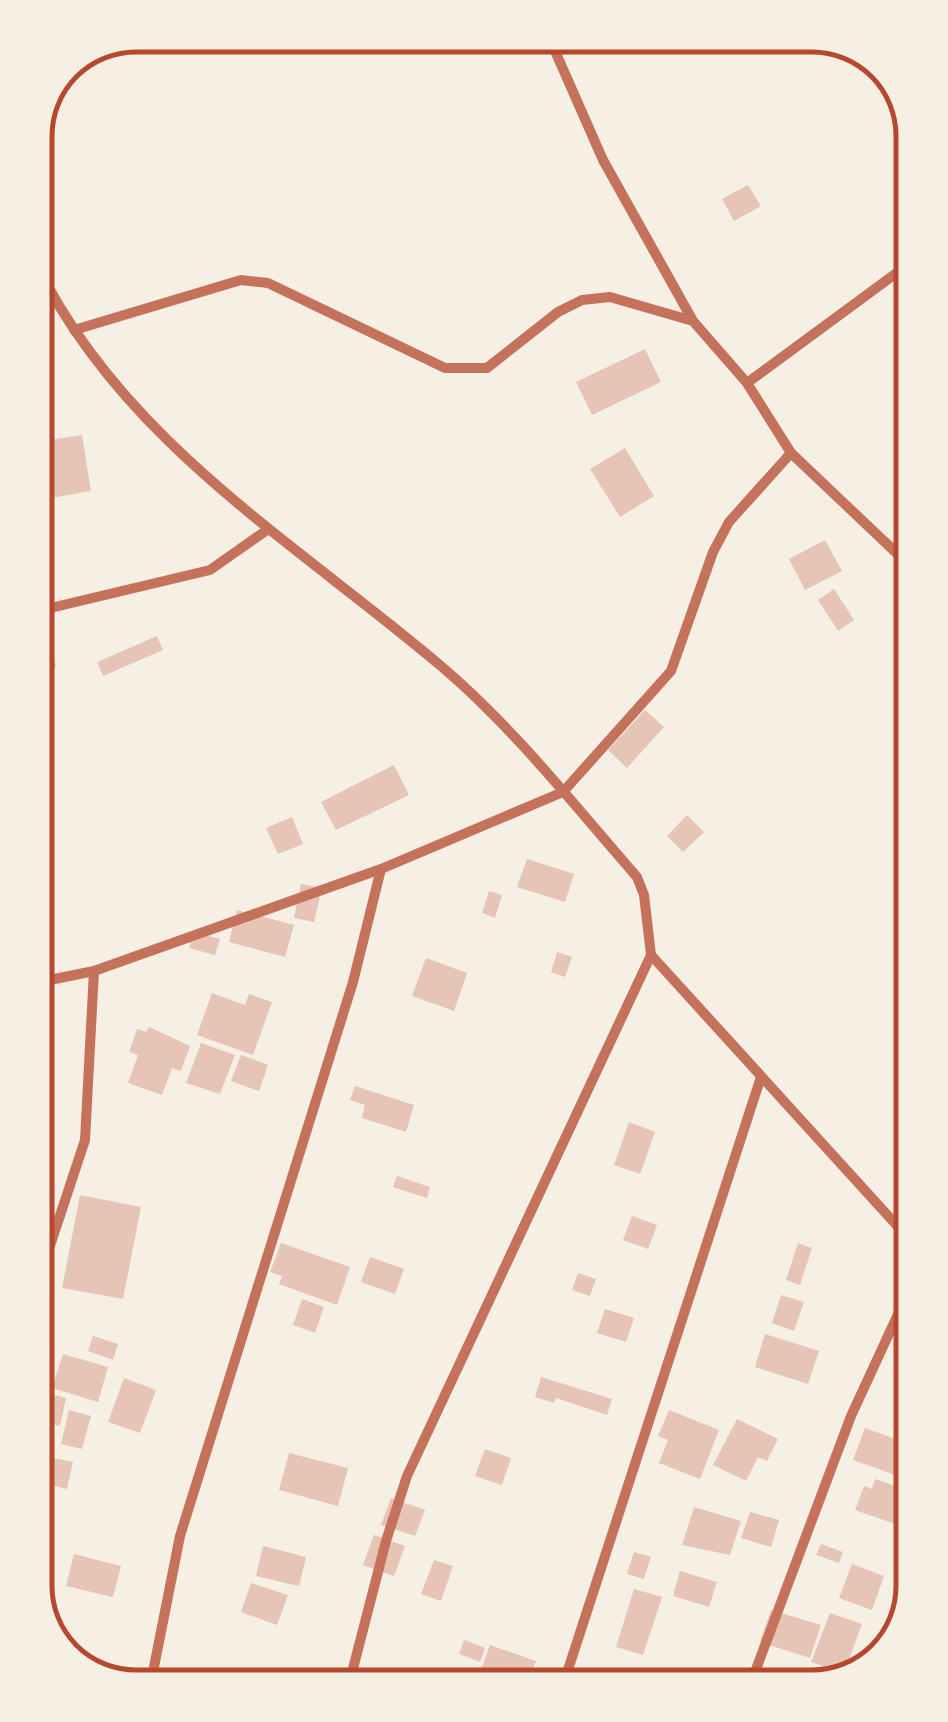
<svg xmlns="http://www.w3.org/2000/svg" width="948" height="1722" font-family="'Source Sans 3',sans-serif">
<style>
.building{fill:#e6c5b7}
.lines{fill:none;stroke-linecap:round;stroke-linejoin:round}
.minor{stroke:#c5725c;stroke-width:10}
.rim{fill:none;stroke:#b5482f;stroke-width:5}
</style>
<rect width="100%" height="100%" fill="#f6efe4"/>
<!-- building -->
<path class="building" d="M748,185L761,206L734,221L722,199Z
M645,349L661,382L592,415L576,382Z
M82,435L91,491L51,498L42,441Z
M625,448L654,496L620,517L590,469Z
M825,540L842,571L805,590L789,559Z
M834,589L854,620L838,631L818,600Z
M47,619L56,667L38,670V621Z
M157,636L163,650L103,676L97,662Z
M645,710L664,727L627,768L608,750Z
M394,765L409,795L336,830L321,802Z
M687,815L704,832L683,852L667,836Z
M292,817L303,844L278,854L266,828Z
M527,859L574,874L565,902L517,887Z
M301,884L322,888L314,922L294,918Z
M489,891L502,895L495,918L482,913Z
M237,910L294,925L285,957L229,942Z
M194,932L220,939L215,955L189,948Z
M557,952L572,957L565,977L551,972Z
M426,958L467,973L454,1011L412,996Z
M212,993L245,1005L249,994L272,1002L253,1055L197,1035Z
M149,1027L190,1046L181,1071L172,1068L162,1095L128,1083L138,1055L129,1052L137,1029L146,1032Z
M201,1043L235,1055L220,1094L186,1083Z
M241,1055L268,1065L259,1091L231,1081Z
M355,1086L414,1105L406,1132L362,1118L365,1105L350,1100Z
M629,1122L655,1132L640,1174L614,1165Z
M397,1176L430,1187L427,1198L393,1187Z
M80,1195L141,1207L123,1299L62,1288Z
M632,1216L657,1225L648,1249L623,1240Z
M281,1243L350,1267L337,1305L279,1284L282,1276L270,1272Z
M798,1243L812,1248L800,1285L786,1280Z
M370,1257L404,1269L395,1294L361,1282Z
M578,1273L596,1279L590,1296L572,1290Z
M781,1295L804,1302L794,1331L772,1323Z
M302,1299L324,1307L315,1333L293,1325Z
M605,1309L634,1318L626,1342L597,1333Z
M765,1334L819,1351L808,1384L755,1367Z
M93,1336L118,1344L113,1360L88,1351Z
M63,1354L108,1367L98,1402L52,1388Z
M541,1377L612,1399L607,1415L556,1398L554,1403L535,1397Z
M124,1378L156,1390L140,1433L108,1422Z
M42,1392L66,1398L60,1426L42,1422Z
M69,1410L91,1416L82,1449L61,1444Z
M669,1410L719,1430L700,1479L659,1463L668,1440L658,1436Z
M737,1419L778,1439L767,1461L758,1457L746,1481L713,1465Z
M865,1428L912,1445V1481L853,1460Z
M485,1449L511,1458L502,1485L475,1476Z
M289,1453L348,1468L338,1506L279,1490Z
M43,1456L73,1462L67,1489L42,1483Z
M875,1479L907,1490L895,1524L855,1510L864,1486L872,1489Z
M391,1498L425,1510L415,1536L381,1525Z
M694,1507L741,1521L730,1555L682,1545Z
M750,1512L779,1520L771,1547L741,1538Z
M374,1535L405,1546L394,1576L363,1565Z
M821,1544L843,1552L839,1563L816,1555Z
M263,1546L306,1557L299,1586L256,1576Z
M634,1552L651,1557L644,1579L627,1574Z
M74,1554L121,1566L113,1597L66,1586Z
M434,1560L453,1566L441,1601L421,1594Z
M852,1564L884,1576L872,1610L839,1598Z
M680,1571L717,1582L709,1607L673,1596Z
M251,1583L288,1595L277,1625L241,1612Z
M634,1589L662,1597L643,1655L616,1647Z
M771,1610L821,1625L810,1658L760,1642Z
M830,1613L862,1624L844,1673L811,1662Z
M464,1640L485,1648L480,1662L459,1654Z
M490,1645L536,1661L528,1682L501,1683L479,1675Z"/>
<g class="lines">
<!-- minor -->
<path class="minor" d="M548,35L603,160L693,321L747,383L791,453L907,563
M36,263C121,440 296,543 441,666C514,728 574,805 637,877L644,895L651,955L911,1241
M74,330L241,280L268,283L445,368H487L558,312L582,300L610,297L693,321
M747,383L906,266
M38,611L210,570L267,530
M40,982L94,971L381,869L563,792L671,671L713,552L729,522L791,453
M41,1273L85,1140L94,971
M752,1680L851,1416L911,1286
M564,1682L760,1080
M349,1684L386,1541L407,1476L651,955
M150,1687L180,1536L353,982L381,869"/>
</g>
<!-- crop -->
<path d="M0 0H948V1722H0ZM136 52H812A84 84 0 0 1 896 136V1586A84 84 0 0 1 812 1670H136A84 84 0 0 1 52 1586V136A84 84 0 0 1 136 52Z" fill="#f6efe4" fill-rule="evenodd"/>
<path class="rim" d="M136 52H812A84 84 0 0 1 896 136V1586A84 84 0 0 1 812 1670H136A84 84 0 0 1 52 1586V136A84 84 0 0 1 136 52Z"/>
</svg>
